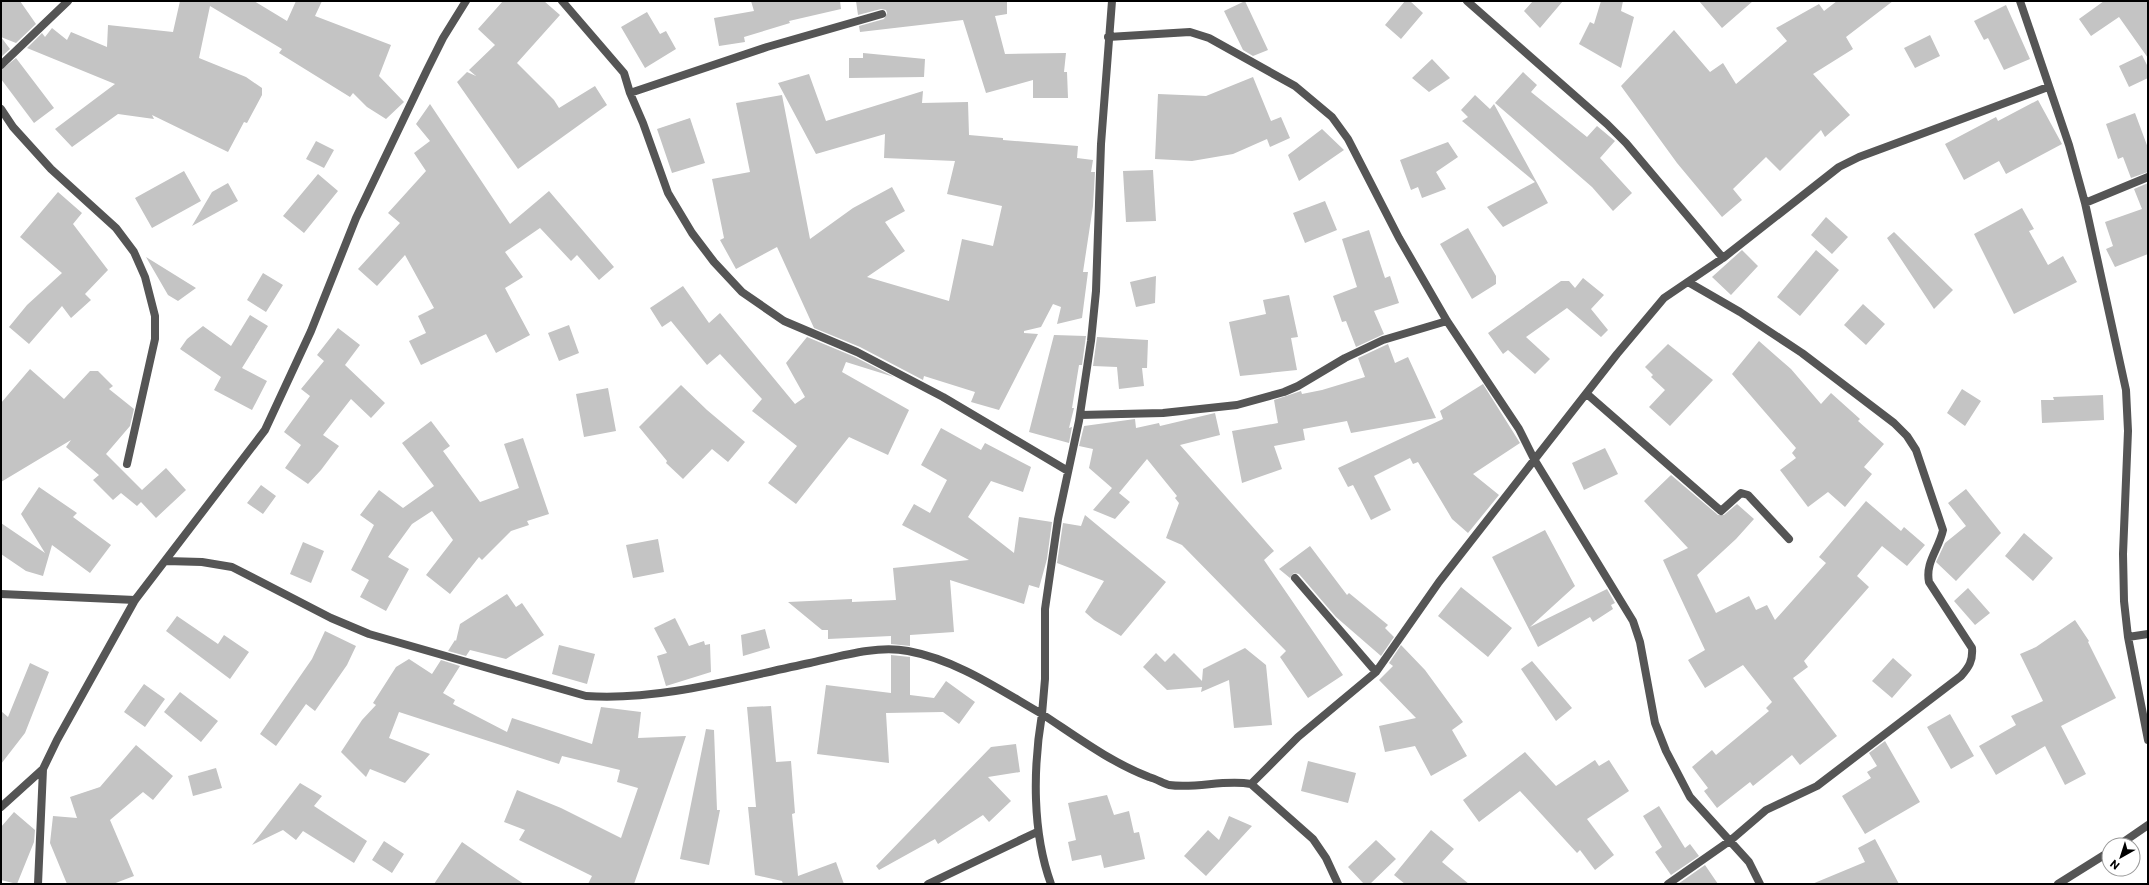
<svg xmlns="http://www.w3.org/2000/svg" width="2149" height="885" font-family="Commissioner,sans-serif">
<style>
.building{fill:#c4c4c4}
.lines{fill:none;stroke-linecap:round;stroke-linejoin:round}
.minor{stroke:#555;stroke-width:8}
</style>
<rect width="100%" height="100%" fill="#fff"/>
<!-- building -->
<path class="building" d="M1,1H20L36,24L16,43L1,37L10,49L1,57Z
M180,1H254L287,21L296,1H322L315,16L391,45L379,76L404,102L386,119L367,107L353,93L350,97L279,53L282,49L210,6L199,58L246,77L262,88V95L247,123L244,122L228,152L152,115L154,119L118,114L72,147L55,129L115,84L27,48L42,33L45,37L52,28L67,40L71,32L107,47L108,25L173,32Z
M503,1H544L560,15L517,63L554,100L559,108L595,86L607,105L518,169L457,82L467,72L476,76L469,70L495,45L478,29Z
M751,1H840L841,9L789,21L790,23L744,37L745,42L719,46L714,18L754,11Z
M856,1H1007V14L995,16L1005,54L1066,53L1064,72H1067L1068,98H1033V80L986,93L963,20L860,32L859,26L884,19L887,13L886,10L881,9L858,15Z
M1245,1L1268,50L1253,56L1243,50L1224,11Z
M1405,1H1410L1423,13L1401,39L1385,25Z
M1533,1H1563L1540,28L1524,11Z
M1601,1H1623L1621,11L1634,17L1621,68L1579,44L1590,22L1594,24Z
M1699,1H1753L1722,28Z
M1837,1H1893L1846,37L1853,49L1813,74L1850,115L1825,137L1821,130L1780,171L1766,157L1733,189L1742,200L1722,217L1677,163L1621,86L1674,30L1710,72L1723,63L1736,84L1787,41L1776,28L1819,4L1824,11Z
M2104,1H2148V58L2119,17L2091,36L2079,19Z
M2006,5L2030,59L2004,70L1988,38L1984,40L1974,21Z
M647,12L660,34L666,31L676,49L645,68L621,27Z
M1930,35L1940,56L1915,68L1904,48Z
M863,53L925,59L924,77L849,78V58H863Z
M2142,55L2148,67V78L2129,87L2119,66Z
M16,58L54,108L34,123L1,79V70Z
M1432,59L1450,78L1429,92L1412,78Z
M1523,72L1537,85L1531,92L1587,137L1597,126L1615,141L1600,158L1632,193L1613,211L1592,187L1495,103Z
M809,74L826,121L923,91L922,103L968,102L969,135L1003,138V140L1078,146L1077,158L1093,160L1091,172H1095L1093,206L1083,272H1088L1082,318L1057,324L1061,307L1053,304L1041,327L1024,331V333L1038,334L999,410L971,402L975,392L924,376L923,380L860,347L814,328L777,247L736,269L720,240L724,238L712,179L750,172L736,103L782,95L810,239L853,208L892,187L905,211L885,222L905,251L867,277L949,301L962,239L993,246L1002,206L947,194L955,161L884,158L885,134L816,154L778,83Z
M1253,77L1271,121L1281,117L1290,138L1270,147L1267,139L1233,154L1192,161L1155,159L1158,94L1206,96Z
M1475,95L1490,109L1494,104L1548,203L1503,227L1487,207L1535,182L1462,121L1468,117L1461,110Z
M2038,100L2062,144L2006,174L1999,161L1964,180L1945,144L1996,117L1998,121Z
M430,104L510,224L549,191L614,267L599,280L577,255L571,261L540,228L505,252L523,277L505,288L530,335L496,353L486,334L421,365L409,341L426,333L418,316L434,308L405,255L377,286L358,269L400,223L388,213L426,171L414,153L430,141L416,124Z
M2135,113L2148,148V172L2131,178L2123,157L2118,159L2106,124Z
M690,118L705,163L672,173L657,129Z
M1322,129L1344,150L1299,181L1288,155Z
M316,141L334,150L324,168L306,159Z
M1448,142L1458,157L1436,172L1446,189L1422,198L1418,187L1411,190L1400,160Z
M1153,170L1156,221L1126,222L1123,171Z
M184,171L201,201L152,228L135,198Z
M318,174L338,191L304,233L283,216Z
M228,183L238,201L192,226L212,192Z
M2148,183V254L2115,267L2106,249L2113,246L2105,222L2142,209L2134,189Z
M58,192L82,213L73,224L108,270L85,294L91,300L71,318L62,306L29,344L9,327L27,305L62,273L20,237Z
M1325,201L1337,230L1305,243L1293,213Z
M2022,208L2034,229L2029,231L2048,265L2063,256L2077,282L2014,314L1974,234Z
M1826,217L1848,237L1832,254L1811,235Z
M1468,228L1496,276V284L1472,299L1440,244Z
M1369,230L1385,278L1390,276L1399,303L1374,311L1384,334L1356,347L1346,321L1342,322L1333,296L1357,287L1342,239Z
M1894,232L1953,290L1934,309L1887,238Z
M1742,250L1758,266L1731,295L1712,277Z
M1816,250L1839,270L1800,316L1777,297Z
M146,257L196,288L178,301L168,295Z
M263,273L283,285L266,312L247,300Z
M1156,276L1155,303L1136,307L1130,282Z
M1583,278L1604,295L1591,309L1608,330L1601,337L1567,308L1526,337L1550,359L1535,374L1508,350L1503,354L1488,333L1561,281H1569L1575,288Z
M683,286L709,323L720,313L795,404L805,397L786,363L807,337L855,357L894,377L846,362L842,372L909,410L888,455L849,437L796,504L768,483L797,446L752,411L762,399L720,354L707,365L671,321L662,327L650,308Z
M1289,295L1298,337L1291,338L1297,370L1240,376L1229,322L1266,314L1263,300Z
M1863,304L1885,324L1866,345L1844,325Z
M250,315L268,326L242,368L267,381L252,410L214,390L221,377L180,349L187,339L203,326L231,346Z
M569,325L579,353L559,361L548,333Z
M338,328L360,345L345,365L385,403L371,418L351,399L323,435L339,446L321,470L308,484L285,468L301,445L284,432L310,396L301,389L324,361L317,355Z
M1054,335L1086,336L1082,365H1079L1072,408H1074L1069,428L1072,427L1069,443L1029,432Z
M1097,337L1148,340L1147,368H1142L1144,386L1119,389L1117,367L1093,366Z
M1759,341L1791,369L1821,404L1831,393L1860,419L1858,421L1884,444L1864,467L1872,474L1845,507L1828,492L1808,507L1780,470L1796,458L1792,453L1796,448L1732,374Z
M1388,344L1395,363L1408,357L1436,418L1351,433L1347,421L1303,429L1305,440L1274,446L1282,469L1242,483L1232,431L1278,423L1274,400L1301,391L1302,394L1322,390L1365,377L1358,358Z
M1668,344L1713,380L1670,426L1649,407L1665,390L1651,377L1653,375L1645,367Z
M30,369L64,399L90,371H98L113,386L109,389L134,409L130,426L106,454L142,490L166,468L186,490L156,518L141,502L137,506L121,493L113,500L93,480L99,475L66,447L71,440L1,482V403Z
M1483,384L1520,443L1473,474L1499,495L1468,533L1452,519L1418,462L1413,464L1410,458L1374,476L1391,510L1371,520L1353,485L1348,487L1338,468L1443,419L1440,411Z
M681,385L707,410L745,442L728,462L712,449L683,479L666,463L667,461L639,427Z
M608,388L616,431L584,437L576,394Z
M1962,389L1981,401L1965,426L1947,413Z
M2103,395L2104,420L2042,423L2041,400H2054L2053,397Z
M1215,413L1220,435L1180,445L1274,551L1264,560L1343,675L1308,698L1280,657L1286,651L1182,545L1166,538L1179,503L1175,498L1177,496L1147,459L1119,493L1130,502L1115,519L1093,510L1112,488L1089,468L1093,449L1079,446L1084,426L1135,419L1136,428L1159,423L1160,426Z
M431,421L450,446L443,451L480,502L519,488L504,444L523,438L549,514L527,521L529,525L511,531L482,560L479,557L450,594L426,575L453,540L432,511L412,524L388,557L409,569L386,611L360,597L369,580L351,570L374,525L360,515L379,490L403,508L434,486L402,443Z
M941,428L981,450L985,443L1031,467L1023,492L991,481L968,517L1014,553L1019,517L1052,522L1047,559L1039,588L1029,585L1024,604L950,580L954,632L910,635V646L891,644V636L828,639V630H822L788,602L852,599V602L896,600L893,568L969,560L902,525L914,504L930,513L947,480L921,465Z
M1605,448L1618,474L1584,490L1572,463Z
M1671,475L1718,515H1724L1737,504L1754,519L1736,539L1697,575L1716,613L1749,596L1756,610L1767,605L1775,620L1826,563L1819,557L1866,501L1901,531L1904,527L1925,545L1907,566L1882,546L1857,576L1869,587L1804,661L1808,667L1793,678L1837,736L1800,765L1792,755L1753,786L1750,782L1717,808L1704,791L1708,788L1692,767L1712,750L1716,755L1769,711L1766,708L1772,702L1743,665L1705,688L1688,660L1705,650L1663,560L1688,548L1644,501Z
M261,485L276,496L263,514L247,503Z
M39,487L77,513L73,517L111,545L90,573L52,545L43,576L26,571L1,554V523L45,553L21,514Z
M1966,489L2001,533L1956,581L1936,562L1945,543L1966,526L1948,503Z
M1085,515L1166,582L1121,636L1094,620L1085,612L1104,581L1057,563L1063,523L1081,526Z
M1545,530L1575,586L1530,627L1607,589L1615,603L1611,605L1613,609L1593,622L1590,617L1538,647L1492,557Z
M2024,533L2053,558L2033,581L2005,556Z
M658,539L664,572L633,578L626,545Z
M303,542L324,551L311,583L290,574Z
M1310,546L1347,595L1349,593L1388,625L1385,628L1394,637L1381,656L1336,617L1299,574L1294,573L1290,578L1279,569Z
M1461,587L1512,628L1488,657L1438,616Z
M1968,588L1990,613L1975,625L1954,601Z
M507,594L516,607L522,603L544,635L506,659L470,650L466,656L448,651L455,640L456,641L460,624Z
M177,616L218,644L224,635L249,652L230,679L166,631Z
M675,618L689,646L704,641L705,645L710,644L711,672L666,686L657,656L667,653L654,628Z
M2075,620L2089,641L2088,642L2116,698L2061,726L2086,774L2065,785L2045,746L1996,775L1979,746L2016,725L2011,716L2043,701L2020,654L2036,647Z
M765,629L770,648L743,656L741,635Z
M325,631L356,646L347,665L315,711L306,704L276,746L260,734L312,659Z
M559,645L595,654L587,684L552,674Z
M1401,645L1425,670L1463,722L1452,730L1467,756L1431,776L1415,746L1385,752L1379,726L1416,718L1379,680L1393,666L1389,663Z
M1245,648L1266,665L1272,725L1234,728L1229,680L1201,692L1202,687L1167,690L1143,667L1156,653L1165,662L1174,653L1202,681L1203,669Z
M891,655L910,657V695L934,698L946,681L975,702L959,724L943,712L886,713L889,763L817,754L826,685L891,693Z
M1893,658L1912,675L1892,698L1872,681Z
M409,659L432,674L441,660L460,666L443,693L455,700L453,704L507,732L512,718L592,744L601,707L641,712L638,738L686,736L634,884H588L592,876L519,840L525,830L504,822L517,790L561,808L621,838L638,788L617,782L620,770L562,756L559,764L399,712L389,738L430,754L405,783L370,769L366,777L341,752L362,720L376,705L373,703L396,667Z
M1532,661L1572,708L1556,721L1521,669Z
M30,663L49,672L25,733L1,764V711L8,717Z
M144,684L165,699L145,727L124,712Z
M180,692L218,721L201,742L164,712Z
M771,706L776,762L791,761L795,813L792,814L798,876L836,862L844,884H783L782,881L755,875L748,807H756L747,707Z
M1950,714L1974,756L1951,769L1927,727Z
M706,729L714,730L717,810H720L709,865L680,859Z
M1885,741L1920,802L1865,834L1842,796L1871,778L1867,772L1877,766L1869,753Z
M1016,744L1020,772L988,777L1011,801L989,822L983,815L938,844L935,839L879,870L876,866L991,747Z
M136,745L173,776L153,800L143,792L110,820L134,876L113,884H67L50,843L53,816L77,818L70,797L100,787Z
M1525,752L1556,786L1595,760L1599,766L1609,760L1629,791L1587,819L1614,855L1595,870L1580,850L1577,853L1520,791L1479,822L1463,800Z
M1308,761L1356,773L1348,803L1301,791Z
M216,768L222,788L193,796L188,776Z
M300,783L322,796L314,806L367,841L354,863L303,831L296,840L283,830L252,845Z
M1107,795L1114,815L1129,811L1134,833L1139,832L1145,859L1104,868L1101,855L1072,861L1068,842L1076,840L1068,803Z
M1659,806L1685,848L1690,844L1699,856L1671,875L1655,852L1662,847L1643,816Z
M14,812L35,830L34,842L17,884L1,880V827Z
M1229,816L1252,826L1206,876L1184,856L1208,830L1219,840Z
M1431,830L1454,849L1442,862L1469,884H1405L1394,875Z
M1875,839L1899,884H1812L1865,862L1858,848Z
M1376,840L1396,859L1370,884H1364L1348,867Z
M384,841L404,854L392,873L372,860Z
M462,842L498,867L524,884H434Z
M1705,865L1718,884H1678Z"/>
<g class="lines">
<!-- minor -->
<path class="minor" d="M562,1L624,73L630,93L643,123L668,193L692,233L714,262L742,292L784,321L857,352L943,397L1068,471
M1112,1L1101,144L1096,291L1091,341L1079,421L1058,519L1045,609V679L1042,714C1077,737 1110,762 1149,777C1156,779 1163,783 1169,785C1197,789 1224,779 1251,784L1298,737L1376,672L1439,582L1617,354L1664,298L1723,258L1839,167L1859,157L2048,87
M1467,1L1607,124L1626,143L1723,258
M2020,1L2069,145L2085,203L2126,390L2128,431L2123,554L2124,601L2128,637L2148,740
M1108,37L1190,32L1209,38L1295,86L1332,117L1348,139L1399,238L1447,321L1519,429L1534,459L1633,621L1640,642L1655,723L1666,751L1690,797L1749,862L1760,884
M1,65L68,1
M630,93L767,47L882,14
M1,109L13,127L51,169L116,228L134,252L145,277L155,316V339L127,464
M2085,203L2148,177
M1587,394L1721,511L1741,493L1748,495L1789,539
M1080,415L1163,413L1237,405L1284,392L1298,386L1345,358L1383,340L1447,321
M166,561L202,562L232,567L331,618L369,634L586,696C661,701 737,678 810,663C841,656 877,645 908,651C957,660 1000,690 1042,714C1033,768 1032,832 1051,884
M1295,578L1376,672
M1,594L135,600
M2128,637L2148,634
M1251,784L1313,839L1326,858L1338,884
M1,807L43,769L57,740L135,600L265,430L311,331L356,218L427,70L443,38L466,1
M2119,845L2148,825
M38,884L43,769
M928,884L1037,832
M1668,884L1731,840L1766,810L1817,786L1961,676C1969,667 1973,661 1972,648L1929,582C1925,562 1939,549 1943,530L1916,450L1907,436L1894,423L1802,353L1740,312L1688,282
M2058,884L2109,852"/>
</g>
<!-- border -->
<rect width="2149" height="885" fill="none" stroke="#000000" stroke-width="4"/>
<!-- north arrow -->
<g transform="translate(2121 857) rotate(219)"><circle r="19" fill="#ffffff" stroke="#999999"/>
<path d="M0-3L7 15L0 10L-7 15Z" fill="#000000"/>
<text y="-6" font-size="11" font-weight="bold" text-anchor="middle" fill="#000000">N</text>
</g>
</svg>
